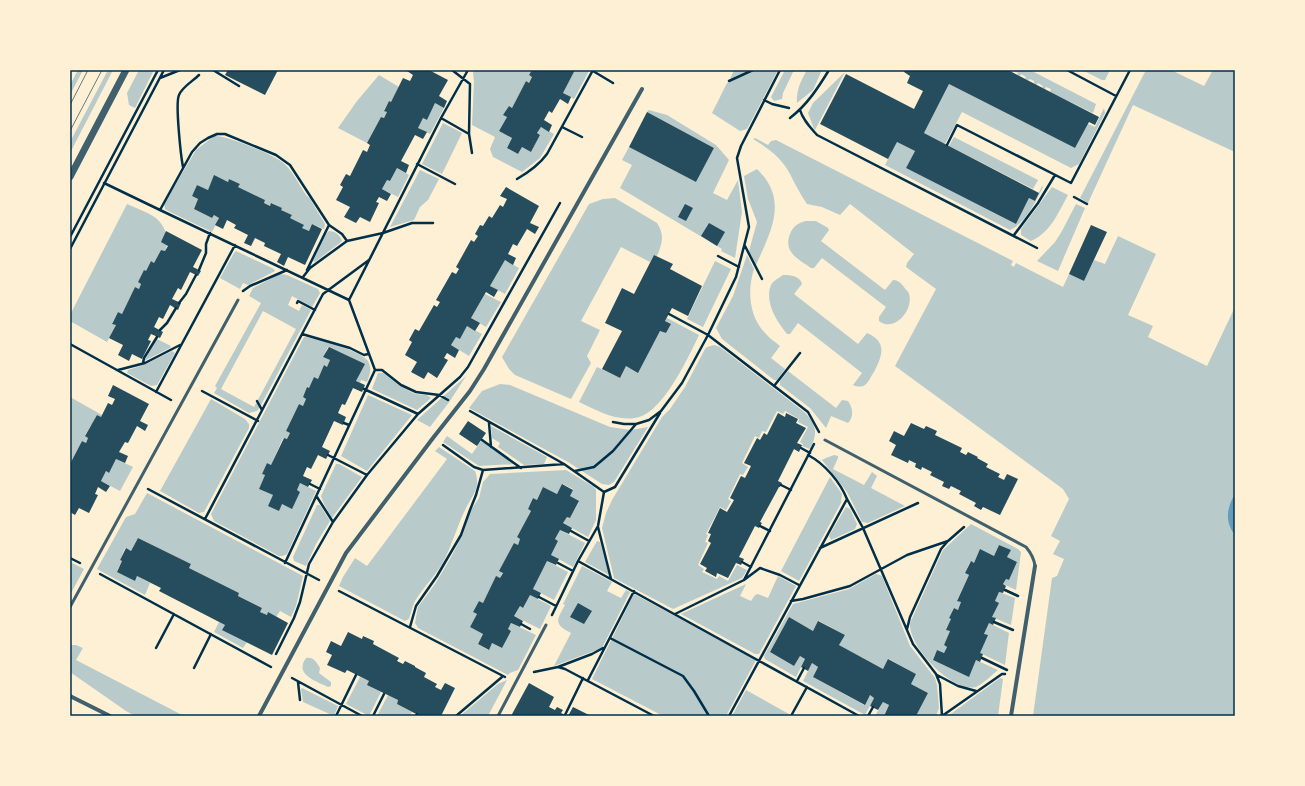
<svg xmlns="http://www.w3.org/2000/svg" width="1305" height="786" font-family="'Fira Sans',sans-serif">
<style>
.green{fill:#b9caca;fill-rule:evenodd}
.lines{fill:none;stroke-linecap:round;stroke-linejoin:round}
.stream{stroke:#669bbc;stroke-width:6}
.building{fill:#264d5e}
.path{stroke:#003049;stroke-width:2.5}
.service{stroke:#3f606c;stroke-width:3}
.minor{stroke:#3f606c;stroke-width:4}
.tertiary{stroke:#3f606c;stroke-width:7}
.tram{stroke:#657d81;stroke-width:1}
.neatline{fill:none;stroke:#003049;stroke-width:1.5}
</style>
<rect width="100%" height="100%" fill="#fdf0d5"/>
<!-- green -->
<path class="green" d="M78,70H83L70,95V85Z
M108,70H113L70,153V142Z
M139,70H154L135,108L129,105L127,93Z
M474,70H532L529,75L532,77L529,83L526,81L512,108L509,106L504,115L507,117L499,131L512,138L507,148L518,154L522,147L531,152L540,135L537,133L541,127L554,134L540,158L522,172L493,157L490,149L495,137L472,125L474,81L473,73Z
M575,70H586L589,71L574,99L563,93Z
M734,70H749L730,79Z
M756,70H778L747,129L740,131L712,113L727,83Z
M785,70H794L783,93L782,99L774,101L771,97Z
M807,70H822L813,90L797,103C796,91 801,80 807,70Z
M1008,70H1030L1096,104L1093,113L1050,92L1051,89L1046,87L1045,89L1042,88L1043,86L1038,83L1036,85L1034,83V81L1030,79L1028,80L1025,79L1026,77L1021,74L1020,76L1017,75L1018,73L1012,70L1011,72Z
M1082,70H1110L1105,80H1102Z
M1146,70H1171L1204,86L1213,70H1235V152L1133,105L1088,203L1080,198Z
M845,72L815,130L814,129L808,113L813,103Z
M379,75L399,87L391,102L389,101L384,110L387,112L384,118L381,117L367,143L338,128L357,101Z
M949,84L1075,148L1088,124L1095,127L1104,108L1105,113L1079,164L1071,168L962,112L945,144L924,133Z
M435,103L444,108L430,134L418,128L423,118L427,120Z
M649,110L667,115L716,145L729,160L713,193L727,200L738,180L742,212L735,258L721,251L722,249L620,188L632,165L622,160L629,147L696,182L714,148L647,112Z
M443,123L462,133L442,174L422,164Z
M215,136C228,136 272,154 282,162C291,168 300,186 306,195L310,199L325,224L324,229L312,224L309,231L302,228L303,225L290,218L292,215L281,210V208L272,203L270,206L264,203L265,200L238,187L240,184L229,179L228,182L214,176L208,190L197,185L192,196L198,199L194,209L212,218L214,215L219,218L212,232L168,211L165,209L164,204L196,150L209,140Z
M954,137L1038,180L1033,189L949,146Z
M755,138L768,145L771,141L776,140L1013,261L1011,265L1014,267L1016,263L1063,287L1069,274L1084,281L1094,260L1105,264L1118,236L1156,254L1128,315L1153,326L1148,337L1207,366L1235,307V716H1033L1052,578L1057,576L1064,559L1053,554L1060,541L1051,536L1069,499L1063,489L895,366L936,289L906,267L907,263L914,254L850,204L840,215L822,207L807,204C800,194 795,184 790,174C782,158 768,148 753,139Z
M897,142L915,151L906,168L1016,224L1029,198L1035,201L1042,186L1043,187C1036,201 1025,224 1010,230L885,165Z
M397,168L409,175L398,197L382,189L387,180L390,181Z
M757,169C789,200 771,231 756,265L749,251L757,222L748,199L744,176Z
M420,170L439,179L428,200L420,207L414,220L390,227Z
M1052,187L1068,195C1058,213 1051,232 1031,241L1021,235V229Z
M615,198L657,223C665,235 662,244 657,256L654,255L650,262L621,247L581,321L600,330L587,356L591,363L571,399L515,375L509,369L502,357L589,204L603,199Z
M127,204C135,208 153,214 158,220C166,228 170,241 165,251L161,250L154,263L151,261L146,271H144L138,282L141,284L139,289L135,287L122,314L118,312L112,323L116,325L107,342L70,321V315Z
M1076,204L1085,208L1058,271L1037,261L1055,242L1062,231Z
M806,221H816L828,228L829,230L821,241L885,290L893,280C898,280 901,283 904,287C905,289 909,292 909,294C914,310 894,333 879,321V317L886,307L822,258L814,268H811C798,259 783,252 790,234C793,226 798,223 806,221Z
M329,231C335,231 340,235 342,241L341,242L315,262L313,261L326,234Z
M236,251L274,269L275,271L248,285L243,283L240,289L220,278L234,253Z
M747,255L754,269C747,291 749,317 766,334C770,339 776,342 780,346L771,358L785,369L777,380H774L722,339L716,328L733,296Z
M505,260L519,268L505,294L490,286Z
M715,261L731,269L703,327L687,319Z
M280,274L287,275L318,289L320,293L312,307L292,296L288,305L299,311L302,305L311,310L260,407L257,411L249,413L214,393L217,388L215,386L261,303L249,296L253,288ZM263,311L296,329L254,407L221,389Z
M783,275C791,275 800,276 802,284L794,294L858,344L867,333C888,342 882,356 874,372C871,376 869,382 865,385C862,387 857,387 853,385L862,373L798,323L790,334H787C777,322 764,302 771,285C774,280 779,278 783,275Z
M485,294L501,302L486,327L471,318Z
M667,318L699,335C688,358 662,415 635,418C615,421 596,410 579,402L597,367L620,378L626,366L638,372L660,331L666,333L671,324L665,321Z
M467,326L482,334L469,356L451,345L456,337L460,339Z
M304,337C317,338 361,351 368,361C372,369 370,375 367,382L361,380L360,383L356,381L364,364L328,347L323,357L330,360L327,367L324,365L318,379L314,377L309,388L307,387L303,397L306,399L303,406L299,404L286,431L290,433L287,439L283,438L271,465L267,463L262,474L265,475L259,489L273,495L282,504L292,508L300,492L297,490L300,483L316,491L287,554L283,556H279L214,521L211,514Z
M157,339L171,346L170,348L144,361Z
M714,345L720,347L803,411C817,424 818,433 810,449L802,446L803,444L800,442L808,427L798,422L799,419L785,411L783,414L777,411L766,432L762,431L759,438L755,436L742,463L748,467L743,475L740,474L728,499L731,501L726,510L720,507L706,534L708,535L705,542L708,543L698,565L704,569L702,572L717,579L719,576L728,581L737,565L747,570L742,578L673,609L614,578L602,528L606,513L612,500L662,417L670,409L685,387L705,349L707,347Z
M172,351L175,353L157,385L151,386L127,373L128,370L146,364Z
M788,371L836,408L842,400L848,401C853,408 854,417 848,423L831,416L826,428L810,408L780,385V381Z
M378,373H383L400,386L415,394L427,395L431,398L417,410L372,389Z
M466,376L450,401L430,427L417,420Z
M500,384L510,385L610,427L631,430L648,427L614,482L609,485L602,484L568,462L469,408L482,391Z
M368,395L412,415L367,471L341,456Z
M70,397L102,415L101,417L97,415L92,425H91L85,435L88,438L86,443L82,441L70,464Z
M211,399L245,419L249,424V428L204,512L199,513L160,491Z
M491,426L547,457L544,464L524,465L498,447L500,443L492,438Z
M447,436L472,454L481,441L515,464L479,466L443,442Z
M439,447L475,471C481,488 473,494 466,508C457,526 452,546 442,564C434,577 423,588 415,601C412,607 411,613 409,619L405,621L339,586L343,577L355,558L367,566L447,459L435,451Z
M834,455L838,456V458L833,469L864,485L872,472L877,476L871,488L905,506L868,523L862,522L847,492L822,460L826,458Z
M116,459L133,467L120,491L101,481L106,471L109,473Z
M336,464H339L362,477L332,518L324,504L321,496Z
M566,470L594,487L596,490V520L588,537L563,523L567,517L570,518L579,502L570,496L573,489L563,484L557,494L543,487L537,500L533,498L528,509L531,511L517,537L520,539L518,545L514,543L500,578L496,577L483,603L479,601L473,612L477,614L470,627L483,634L478,644L488,650L492,643L502,648L511,631L508,629L511,623L536,635L518,670L510,673L508,675L418,628L415,623L418,607L435,584L450,559L463,534L471,510L479,498L483,482L490,474Z
M830,477L842,494L841,503L799,581L781,571Z
M147,493L303,576L296,606L291,617L280,611L276,617L268,613L267,615L260,612L262,608L238,596L239,593L189,568L191,564L138,538L131,551L125,548L120,560L122,561L117,571L135,581L137,576L150,583L145,595L97,569L126,517L135,514Z
M317,505H320L330,521L316,544L306,566L294,561L293,557Z
M846,507L850,509L857,524L855,529L831,540L829,536Z
M971,524L1018,549L1021,552L1016,590L1003,584L1006,579L1009,580L1017,562L1007,557L1010,550L999,545L994,556L980,550L974,563L970,562L965,573L969,575L957,600L961,602L958,610L954,608L949,618L951,619L947,630L950,631L944,645L947,647L944,653L937,650L933,660L969,676L976,660L998,670C992,675 983,684 976,687C952,693 908,646 910,623L943,550Z
M560,530L585,543L573,567L551,555L558,541L555,539Z
M597,541L600,542L609,575L585,562Z
M547,561L568,572L554,600L533,589Z
M72,563L84,569L70,595V564Z
M582,566L612,582L607,591L621,598L626,590L630,592L602,648L554,666L571,633C554,624 556,621 565,605L563,604Z
M876,574L880,575L882,576L910,646L935,678L937,685L939,708L936,716H916L928,693L911,684L916,674L889,659L883,669L839,645L845,635L819,621L813,631L789,617L770,652L794,666L800,656L805,659L796,677L765,659L764,656L793,604L849,589Z
M778,576L796,586L759,654H755L681,614L746,584L740,596L751,601L755,595L758,594L768,598Z
M999,592L1015,598L1011,625L992,617L998,603L995,601Z
M634,594L756,660L726,716H663L592,679Z
M530,595L551,606L540,629L514,616L520,606L523,608Z
M219,622L225,625L223,629L247,642L243,648L214,632Z
M989,623L1009,633L1005,665L980,653L984,634Z
M70,645H76L83,648L76,660L184,716H135L126,711L70,672Z
M306,658C314,657 316,662 320,668L319,673L331,682V686L328,687C316,681 294,675 306,658Z
M812,663L818,667L813,677L864,705L870,695L874,698L865,715L803,681Z
M360,677L369,681L368,685L381,692L369,716L346,704Z
M1000,678L1003,679L998,716H948Z
M507,680L488,716H460L498,684Z
M302,688L338,706L334,716L303,702L301,689Z
M746,690L789,714L788,716H732Z
M388,695L398,700L397,704L412,712L410,716H377Z
M883,702L889,705L884,715L885,716H875Z"/>
<g class="lines">
<!-- stream -->
<path class="stream" d="M1235,500C1230,510 1229,520 1235,530"/>
</g>
<!-- building -->
<path class="building" d="M228,70H278L265,95L225,75Z
M407,70H429L448,80L439,96L447,101L444,108L435,103L427,120L423,118L418,128L427,132L423,139L415,135L401,161L409,165L406,173L397,168L390,181L387,180L382,189L391,194L387,201L379,197L376,202L379,203L370,222L360,217L356,223L344,217L350,207L336,200L343,187L340,185L346,174L350,176L363,150L367,152L370,145L367,143L381,117L384,118L387,112L384,111L389,101L391,102L403,78L410,81L413,75L407,71Z
M532,70H575L563,93L571,97L568,104L560,99L552,113L549,111L544,120L552,125L549,132L541,127L537,133L540,135L531,152L522,147L518,154L507,148L512,138L499,131L507,117L503,115L509,106L512,108L526,81L529,83L532,77L529,75Z
M905,70H1008L1099,117L1095,125L1089,122L1075,148L949,84L924,133L1039,193L1035,201L1029,198L1016,224L906,168L915,151L897,142L888,159L820,124L846,74L914,109L923,91L907,83L910,76L904,72Z
M647,112L714,148L696,182L629,147Z
M214,175L228,182L229,179L240,184L238,187L265,200L264,203L270,206L271,203L282,208L281,210L292,215L290,218L304,225L302,228L309,231L312,224L322,229L305,265L288,257L284,266L277,262L281,254L264,246L265,243L255,238L251,246L244,243L248,235L234,228L236,225L227,220L223,229L215,225L219,218L214,215L212,218L194,209L198,199L192,196L197,185L208,190Z
M506,187L539,206L530,223L539,227L535,234L527,229L517,246L513,244L508,254L516,258L513,265L505,260L490,286L498,290L494,297L486,292L471,318L480,323L475,331L467,326L460,339L456,337L451,345L459,350L455,358L447,353L444,358L448,360L437,378L428,372L424,379L411,372L417,362L405,355L412,342L409,340L415,329L419,331L434,305L437,307L440,302L436,300L452,272L456,274L459,269L456,267L471,240L474,242L478,236L475,234L480,225L483,226L489,216L492,218L500,205L503,207L507,199L500,196Z
M685,204L693,208L686,221L678,217Z
M709,223L725,232L717,246L701,236Z
M1091,225L1107,232L1084,281L1069,274Z
M166,231L202,250L193,267L201,271L198,276L190,272L181,290L178,288L172,299L181,303L178,310L170,305L163,319L159,317L154,327L163,332L160,338L151,334L148,340L151,341L142,359L132,354L129,361L118,355L123,345L109,338L116,325L112,324L118,312L122,314L135,287L139,289L141,284L138,282L144,270L146,271L151,261L154,263L161,250L165,251L168,246L161,242Z
M654,255L673,264L670,269L702,286L688,316L672,308L665,321L671,324L666,333L660,331L638,373L626,366L620,378L602,369L622,331L605,323L622,288L634,294Z
M329,347L365,364L356,381L365,385L362,392L353,388L345,405L342,404L338,413L346,417L343,425L334,421L322,447L330,451L326,459L318,455L311,469L307,467L303,476L312,480L308,487L300,483L297,490L300,492L292,509L282,504L279,511L268,506L273,495L259,489L265,475L262,474L267,463L271,465L284,438L287,439L290,433L286,431L299,404L303,406L306,399L303,397L307,387L309,388L314,377L318,379L324,365L327,367L330,360L323,357Z
M113,385L149,404L140,421L148,425L145,431L137,426L128,443L125,442L119,452L128,456L125,463L116,459L109,473L106,471L101,481L110,486L106,492L98,487L95,494L98,495L89,513L79,508L75,515L70,512V464L82,441L86,443L88,438L85,436L97,415L101,417L108,403L112,405L115,399L108,396Z
M778,413L785,417L786,413L798,419L796,423L806,428L797,443L802,445L799,452L794,449L778,481L782,483L780,487H779L760,522L762,523L759,528L755,526L739,557L744,559L741,565L736,563L728,578L717,573L716,577L705,571L707,568L700,564L711,543L708,541L711,534L708,533L720,508L727,512L734,500L730,498L741,476L745,478L751,466L744,463L757,438L760,440L764,433L767,435Z
M468,421L486,433L477,446L459,434Z
M911,423L924,429L926,426L937,431L935,435L962,448L960,452L966,455L968,452L978,457L977,458L988,464L986,467L1000,474L998,477L1004,480L1007,474L1018,479L1000,515L983,507L981,510L974,506L976,503L959,494L961,491L951,486L949,489L942,486L944,482L930,475L932,472L922,467L921,470L915,467L916,463H915L909,460L908,463L891,455L896,445L889,441L894,431L904,436Z
M562,484L573,490L570,496L579,501L570,518L567,517L563,523L572,528L569,534L560,530L555,539L558,541L551,555L559,559L556,565L547,561L533,589L541,593L538,599L530,595L523,608L520,606L514,616L523,621L520,627L511,623L508,629L511,631L502,648L492,643L489,650L478,644L483,634L470,627L477,614L473,612L479,601L483,603L496,576L500,578L503,573L499,571L514,543L518,545L520,539L517,537L531,511L528,509L533,498L537,500L543,487L557,494Z
M138,538L191,564L189,568L239,593L238,596L262,608L260,612L267,615L268,612L288,623L272,655L222,630L225,625L159,591L161,588L137,576L135,581L117,572L122,561L120,560L126,548L131,551Z
M999,545L1011,550L1007,557L1017,562L1009,580L1006,579L1003,584L1006,586L1003,593L999,592L995,601L999,603L992,617L996,618L993,625L989,623L984,634L988,635L980,653L983,654L980,662L976,660L969,677L933,660L937,650L944,653L947,647L944,645L950,631L946,630L951,619L949,618L954,608L958,610L961,602L957,601L969,575L965,573L971,561L974,563L980,549L994,556Z
M578,603L592,611L584,624L570,617Z
M789,617L813,631L818,621L845,635L839,645L883,669L888,659L916,674L911,684L928,693L916,716H884L889,705L883,702L878,710L870,706L874,698L870,695L865,705L813,677L818,667L812,663L808,671L801,667L805,659L800,656L794,666L770,652Z
M348,632L362,639L363,636L374,641L373,644L399,658L397,661L403,664L405,661L415,666V667L426,673L424,677L437,684L435,687L441,690L445,683L455,688L441,716H420L397,704L398,700L367,685L369,681L347,670L345,673L327,665L332,655L326,652L331,641L341,646Z
M529,683L554,697L549,707L555,710L557,707L563,710L561,713L567,716H511Z
M573,707L591,716H568Z"/>
<g class="lines">
<!-- path -->
<path class="path" d="M213,70L239,86
M452,70L470,84L469,134L472,153
M1067,70L1116,96
M593,71L613,83
M160,78L180,70
M729,81L753,70
M764,100L772,104L789,108
M800,110C803,120 810,127 817,135L1037,248
M441,118L469,134
M790,118C807,105 818,88 829,70
M562,127L582,137
M947,145L957,125L1071,183L1130,70
M417,164L455,184
M183,167C181,157 175,103 179,95C182,87 193,81 199,75
M517,179C529,172 539,165 547,154L593,70
M104,183L160,210
M1074,197L1087,204
M1014,235L1038,203L1055,175
M70,237L158,70
M745,246L762,279
M70,249L164,70
M718,256L739,267
M199,270L206,253V244L210,233
M307,270L329,225
M303,277L310,268L347,241L383,233L412,223H433
M243,291L250,286L287,270
M349,300L441,118L468,70
M179,303L186,294L196,275
M297,303L298,301L315,310
M669,314L708,335L808,412L819,432
M160,330L167,323L176,308
M302,334L350,348L364,355L368,354
M70,344L171,400
M143,363L144,358L157,337
M118,370L145,363L180,345
M375,370H382L401,385L416,392L439,395L448,400
M774,386L800,353
M364,389L418,414
M202,391L258,421
M156,392L235,245
M257,401L262,410
M470,411L564,464
M613,422L624,424H636L649,420L661,411L682,383L708,335L736,277L749,227L737,158L741,146L780,70
M344,423L349,425
M489,423L491,447
M482,440L521,468
M443,445L474,467L483,470L564,464L604,492
M801,448L810,453
M328,455L367,475
M575,471L594,467L613,451L636,424
M310,484L320,489
M781,485L791,490
M148,489L319,580
M317,497L333,522
M847,499L863,528L913,644L936,674L940,684L942,716
M205,519L323,294L369,260
M760,526L770,531
M598,527L611,579
M571,531L589,541
M820,548L918,503
M70,558L80,563
M578,561L859,716
M742,562L751,567
M285,563L375,370L349,300L160,210L192,152L200,143L208,138L217,134H225L276,155L290,165L329,225L342,234L347,241
M558,563L573,571
M100,574L271,667
M744,580L814,444
M1005,590L1018,596
M339,591L505,677
M539,597L556,606
M791,601L803,599L850,586L907,555L948,541L964,527
M675,614L744,580L760,568L780,575L799,585
M552,615L578,561L598,526L604,492L615,487L660,413
M994,622L1013,630
M521,624L530,629
M410,627L416,606L437,576L461,535L470,510L476,495L483,470
M907,629L910,617L941,549L947,542
M610,638L683,676L694,691L709,716
M156,648L174,614
M276,654L294,618L300,602L309,564L333,522L367,475L418,414L460,377L468,367L560,203
M982,658L1007,670
M558,667L592,654L603,648
M194,668L211,634
M534,672L558,667L565,669L654,716
M937,675L958,686L976,691
M292,678L362,716
M588,680L634,591
M797,681L804,668
M298,682L300,700
M565,715L583,678
M336,716L356,675
M373,716L384,694
M416,716L417,714
M456,716L502,677
M729,716L847,499C840,482 825,464 808,455
M791,716L807,687
M868,716L873,707
M942,716L1002,674H1005"/>
<!-- service -->
<path class="service" d="M825,440L1026,547C1031,553 1034,558 1035,566
M70,607L238,300
M498,716L546,625"/>
<!-- minor -->
<path class="minor" d="M70,696L110,716
M259,716L346,553L433,438L470,391L484,369L642,89
M1011,716L1035,566"/>
<!-- tertiary -->
<path class="tertiary" d="M70,177L126,70"/>
<!-- tram -->
<path class="tram" d="M70,105L88,70
M70,131L102,70"/>
</g>
<!-- border -->
<rect width="1305" height="786" fill="none" stroke="#fdf0d5" stroke-width="142"/>
<rect x="71" y="71" width="1163" height="644" class="neatline"/>
</svg>
